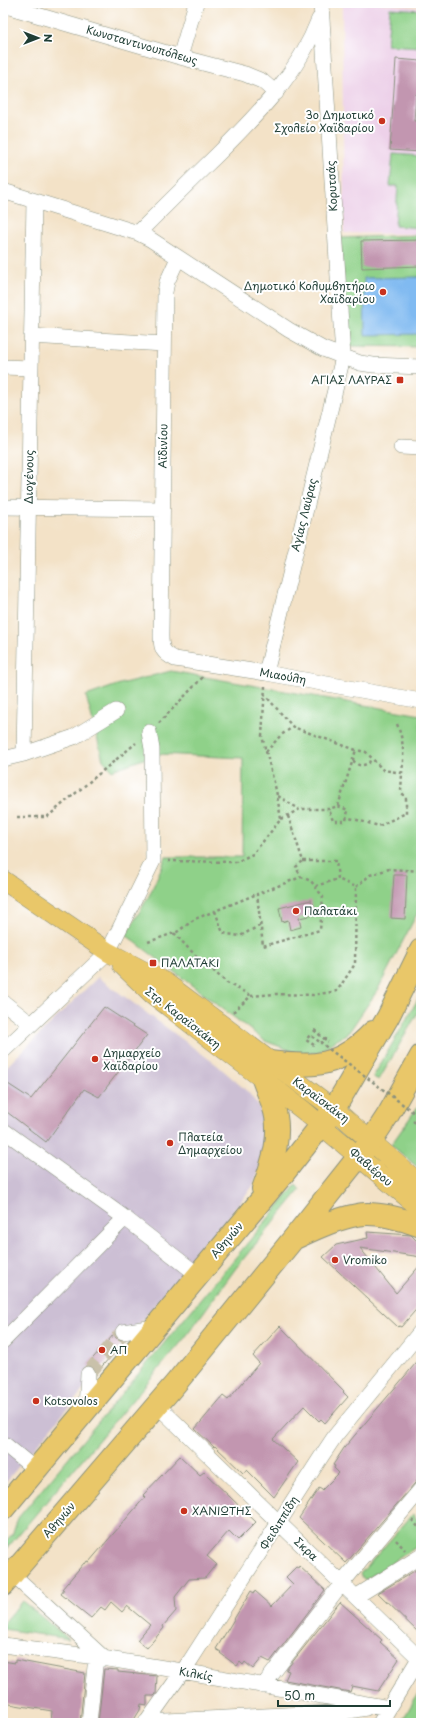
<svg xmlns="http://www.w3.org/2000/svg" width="424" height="1726" font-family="'Playpen Sans',sans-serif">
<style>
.built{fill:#edd1e9}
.industrial{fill:#ccbfd4}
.green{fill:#8fd189;stroke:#57875e}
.water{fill:#80baf1;stroke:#507c92}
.building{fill:#c296b0}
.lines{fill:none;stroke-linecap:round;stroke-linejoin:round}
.minor-tunnel{stroke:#c9c1aa;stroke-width:15;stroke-dasharray:15 8;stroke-linecap:butt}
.minor-casing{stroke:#89907e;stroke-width:16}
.major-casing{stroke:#89907e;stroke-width:20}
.highway-casing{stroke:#89907e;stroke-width:24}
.path{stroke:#89907e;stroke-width:2.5;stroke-dasharray:3 3;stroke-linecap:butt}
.minor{stroke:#fff;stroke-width:15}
.major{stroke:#e9c769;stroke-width:19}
.highway{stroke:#e9c769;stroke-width:22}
.path-bridge{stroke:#89907e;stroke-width:2.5;stroke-dasharray:3 3;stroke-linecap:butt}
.poi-dot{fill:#c8321e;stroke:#fff;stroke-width:1.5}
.labels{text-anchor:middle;stroke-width:4;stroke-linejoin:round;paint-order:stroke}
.street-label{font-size:11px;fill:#1f3d34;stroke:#fff}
.poi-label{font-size:11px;fill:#1f3d34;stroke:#fff;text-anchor:start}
</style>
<rect width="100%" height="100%" fill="#fff"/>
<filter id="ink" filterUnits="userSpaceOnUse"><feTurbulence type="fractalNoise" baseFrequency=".025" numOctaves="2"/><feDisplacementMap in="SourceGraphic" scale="8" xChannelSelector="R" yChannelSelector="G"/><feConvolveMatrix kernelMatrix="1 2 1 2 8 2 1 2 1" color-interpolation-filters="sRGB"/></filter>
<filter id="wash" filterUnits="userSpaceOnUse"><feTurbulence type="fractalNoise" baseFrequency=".012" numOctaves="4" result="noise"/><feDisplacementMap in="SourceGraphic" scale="16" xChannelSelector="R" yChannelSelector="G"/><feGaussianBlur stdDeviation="0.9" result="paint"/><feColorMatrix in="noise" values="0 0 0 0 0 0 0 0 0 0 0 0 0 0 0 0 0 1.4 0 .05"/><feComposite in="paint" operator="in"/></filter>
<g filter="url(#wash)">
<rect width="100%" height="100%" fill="#f3e2c7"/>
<!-- built -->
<path class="built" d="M342,3H378L421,8V234L344,233Z"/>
<!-- industrial -->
<path class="industrial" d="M98,977L217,1065L248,1092L257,1104L265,1119L267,1135L265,1153L253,1186L210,1240L3,1485V1070Z"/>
<!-- green -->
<path class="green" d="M390,8L421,10V47L387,45Z
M393,154L421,156V228L395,226L398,186H390Z
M421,235V347L347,346L341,238Z
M171,671L421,715V906L377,991L349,1032L317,1053L295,1052L265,1041L126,935L150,894L166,857H242L243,758L158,754L112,770L103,760L86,696L120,684Z
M421,994V1007L379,1080L373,1077Z
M421,1102V1170L391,1145Z
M296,1185L300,1190L236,1268L184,1339L3,1553V1545L13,1533L18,1518Z
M413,1514L421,1525V1544L365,1580L360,1574Z
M22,1601L69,1639L3,1629V1624Z
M421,1688V1723H401Z"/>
<!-- water -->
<path class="water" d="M421,277V334L365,335L364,278Z"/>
<g id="blocks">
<!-- building -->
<path class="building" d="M396,59L421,61V94H416L414,121H421V152L390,150Z
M421,240V266L362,268L361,241Z
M394,875H407L405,919L391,918Z
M311,900L314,915L299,918L301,927L290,930L288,920L282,922L279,908Z
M104,1007L147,1035L99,1097L84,1089L46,1142L3,1109V1090L8,1084L31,1099Z
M367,1232L411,1235L421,1245V1257L360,1248L396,1293L421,1264V1304L401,1327L399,1326L398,1327L323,1257L336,1245L368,1238Z
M280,1326L344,1391L343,1392L348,1397L325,1423L321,1419L319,1421L304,1406L273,1439L298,1462L274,1497L247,1470L243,1473L215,1446L214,1447L195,1429L223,1396L228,1400L259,1363L253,1356Z
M114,1334L116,1338L124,1341L97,1372L93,1367L87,1365Z
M421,1357V1476L346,1563L299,1518L319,1488L322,1490L339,1473L334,1468L335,1466L333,1465L344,1448Z
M180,1456L200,1475L204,1472L256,1522L238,1540L229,1531L207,1556L216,1564L205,1578L189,1579L175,1597L176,1611L163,1626L164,1628L147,1648L137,1640L150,1625L127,1606L122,1612L111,1602L105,1610L101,1607L91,1618L61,1594L64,1590L62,1589L84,1563L85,1564L87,1561L89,1562L145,1497L143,1495Z
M299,1566L325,1590L270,1662L262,1658L253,1669L245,1662L243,1665L240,1662L237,1666L220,1653L221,1652L216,1649L251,1591L254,1593L255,1591L272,1606L293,1584L286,1577L296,1567L298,1568Z
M421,1567V1635L378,1593Z
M340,1602L382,1640L380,1642L399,1659L378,1691L352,1686L350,1692L285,1680L289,1671L286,1670Z
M15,1660L85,1673L80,1723H51L52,1711L3,1703V1661L15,1663Z
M104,1669L118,1670V1672L157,1676L156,1694L154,1696H147V1705L141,1704L140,1710L132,1723H98Z"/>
</g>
</g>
<g filter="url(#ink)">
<use href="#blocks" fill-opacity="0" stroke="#89907e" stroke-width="1"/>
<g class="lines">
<!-- minor-tunnel -->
<path class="minor-tunnel" d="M88,1374L123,1332"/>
<!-- minor casing -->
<g class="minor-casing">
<path id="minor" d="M3,5L180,57L245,74L262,81L276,93
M180,57L196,3
M3,191L138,233L150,239L289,330L323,349L360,363L373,365L421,367
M138,233C164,207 191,180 218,154C258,114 298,74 319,19
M178,258L167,282L165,292L161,636C161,649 163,653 175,659L266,673L421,701
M31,336L164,344
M3,367L31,368
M401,447L421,448
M3,507L162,509
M266,673L343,357L321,3
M24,754L34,201
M3,759L24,754L74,737L116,711
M3,1002L31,1024
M3,1051L108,952L153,861L152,749L149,732
M3,1130L125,1218L198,1275
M123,1332L154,1327
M3,1341L125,1218
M157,1405L421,1660
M86,1408L88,1374
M3,1443L36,1470
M12,1574L105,1659
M357,1596L421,1556
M3,1645L96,1657L182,1671L389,1708
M263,1686L342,1583L421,1489
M146,1722L343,1712L366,1708
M89,1723L96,1657
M146,1723L190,1661L321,1457L335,1436L421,1331
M380,1723L421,1655"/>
</g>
<!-- major casing -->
<g class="major-casing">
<path id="major" d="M3,880L108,952L165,982L334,1109L421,1185
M122,965L152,994L303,1110L421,1209"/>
</g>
<!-- highway casing -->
<g class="highway-casing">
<path id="highway" d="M269,1062C314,1068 340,1067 373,1032
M263,1079C266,1088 270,1096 273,1105C283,1133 273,1162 263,1189
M295,1238C315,1229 335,1219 357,1215C375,1211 403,1219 421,1226
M3,1509L283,1174L334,1109L388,1017L421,950
M3,1585L176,1383L294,1238L371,1141L388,1115L421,1056"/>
</g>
<!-- path -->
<path class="path" d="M264,694L293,727L356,750L366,752L383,770L402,773L401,792L406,797V813L379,826L346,817
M159,723L203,677
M397,724C404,741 404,754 402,773
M266,752L281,735L293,727
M353,760C358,767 362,766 369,763L371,758
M278,796L299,809
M338,806L356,750
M288,816L303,861L296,867L301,877L257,894L263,946L320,930L323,897L311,881L301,877
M17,817H47L136,743
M281,819L300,809H329L338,806L348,810L346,821H333L329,809
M168,861L236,862L253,854L281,819L276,790L262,736L265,686
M303,861H336L338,879L316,886
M356,887L370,875L389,869L421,871
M215,911L223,933L240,936L261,925
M174,933L190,950L227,983L252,996
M148,942L177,932L195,919L257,894
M233,1012L251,996L275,994L313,995L337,991L355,964L356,887L338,879
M314,1030L328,1042
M314,1045L306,1040L310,1035L321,1043
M420,1111L421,1112
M420,1119H421
M413,1121L421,1127
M412,1520L421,1530
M396,1540L405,1550"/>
<!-- minor -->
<use href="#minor" class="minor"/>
<!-- major -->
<use href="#major" class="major"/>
<!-- highway -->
<use href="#highway" class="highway"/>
<!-- path-bridge -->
<path class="path-bridge" d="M314,1030L325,1039L321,1043L421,1118"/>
</g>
</g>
<!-- markers -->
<g class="poi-dot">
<circle cx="382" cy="121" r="4"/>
<circle cx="383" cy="292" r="4"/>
<rect x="396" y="376" width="8" height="8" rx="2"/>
<circle cx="296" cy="911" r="4"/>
<rect x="149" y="959" width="8" height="8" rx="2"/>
<circle cx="95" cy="1059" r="4"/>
<circle cx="170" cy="1143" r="4"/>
<circle cx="335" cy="1260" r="4"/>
<circle cx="102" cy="1350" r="4"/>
<circle cx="36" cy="1401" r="4"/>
<circle cx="184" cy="1511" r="4"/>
</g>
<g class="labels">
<!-- street labels -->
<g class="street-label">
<text transform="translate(142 45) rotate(16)" y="4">Κωνσταντινουπόλεως</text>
<text transform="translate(332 186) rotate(-93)" y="4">Κορυτσάς</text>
<text transform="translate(163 446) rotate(-89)" y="4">Αϊδινίου</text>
<text transform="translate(29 477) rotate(-89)" y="4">Διογένους</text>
<text transform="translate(304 515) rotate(-76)" y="4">Αγίας Λαύρας</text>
<text transform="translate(283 676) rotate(10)" y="4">Μιαούλη</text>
<text transform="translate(183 1018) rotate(38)" y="4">Στρ. Καραϊσκάκη</text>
<text transform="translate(321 1100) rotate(37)" y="4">Καραϊσκάκη</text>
<text transform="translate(371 1167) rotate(40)" y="4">Φαβιέρου</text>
<text transform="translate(227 1240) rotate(-50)" y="4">Αθηνών</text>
<text transform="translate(59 1520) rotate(-49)" y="4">Αθηνών</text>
<text transform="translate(279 1523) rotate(-58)" y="4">Φειδιππίδη</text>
<text transform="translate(306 1549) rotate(43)" y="4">Σκρα</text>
<text transform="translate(196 1674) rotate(10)" y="4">Κιλκίς</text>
</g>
<!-- poi labels -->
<g class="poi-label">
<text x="374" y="119" text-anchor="end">3ο Δημοτικό<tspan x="374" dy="13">Σχολείο Χαϊδαρίου</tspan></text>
<text x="375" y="290" text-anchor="end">Δημοτικό Κολυμβητήριο<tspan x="375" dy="13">Χαϊδαρίου</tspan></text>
<text x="392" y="384" text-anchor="end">ΑΓΙΑΣ ΛΑΥΡΑΣ</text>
<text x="304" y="915">Παλατάκι</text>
<text x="161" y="967">ΠΑΛΑΤΑΚΙ</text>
<text x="103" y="1057">Δημαρχείο<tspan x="103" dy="13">Χαϊδαρίου</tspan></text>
<text x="178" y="1141">Πλατεία<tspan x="178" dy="13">Δημαρχείου</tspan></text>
<text x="343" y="1264">Vromiko</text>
<text x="110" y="1354">ΑΠ</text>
<text x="44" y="1405">Kotsovolos</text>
<text x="192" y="1515">ΧΑΝΙΩΤΗΣ</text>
</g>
</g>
<!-- margin -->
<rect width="424" height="1726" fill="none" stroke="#fff" stroke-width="16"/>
<!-- north arrow -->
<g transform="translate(38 38) rotate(90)" stroke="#ffffff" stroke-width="3" paint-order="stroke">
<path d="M0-3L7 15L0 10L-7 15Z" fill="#1f3d34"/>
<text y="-6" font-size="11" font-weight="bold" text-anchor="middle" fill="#1f3d34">N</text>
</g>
<!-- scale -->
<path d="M278 1700v6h112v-6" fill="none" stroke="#1f3d34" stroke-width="2"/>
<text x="284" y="1700" font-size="12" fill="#1f3d34" stroke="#ffffff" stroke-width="3" paint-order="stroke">50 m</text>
</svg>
